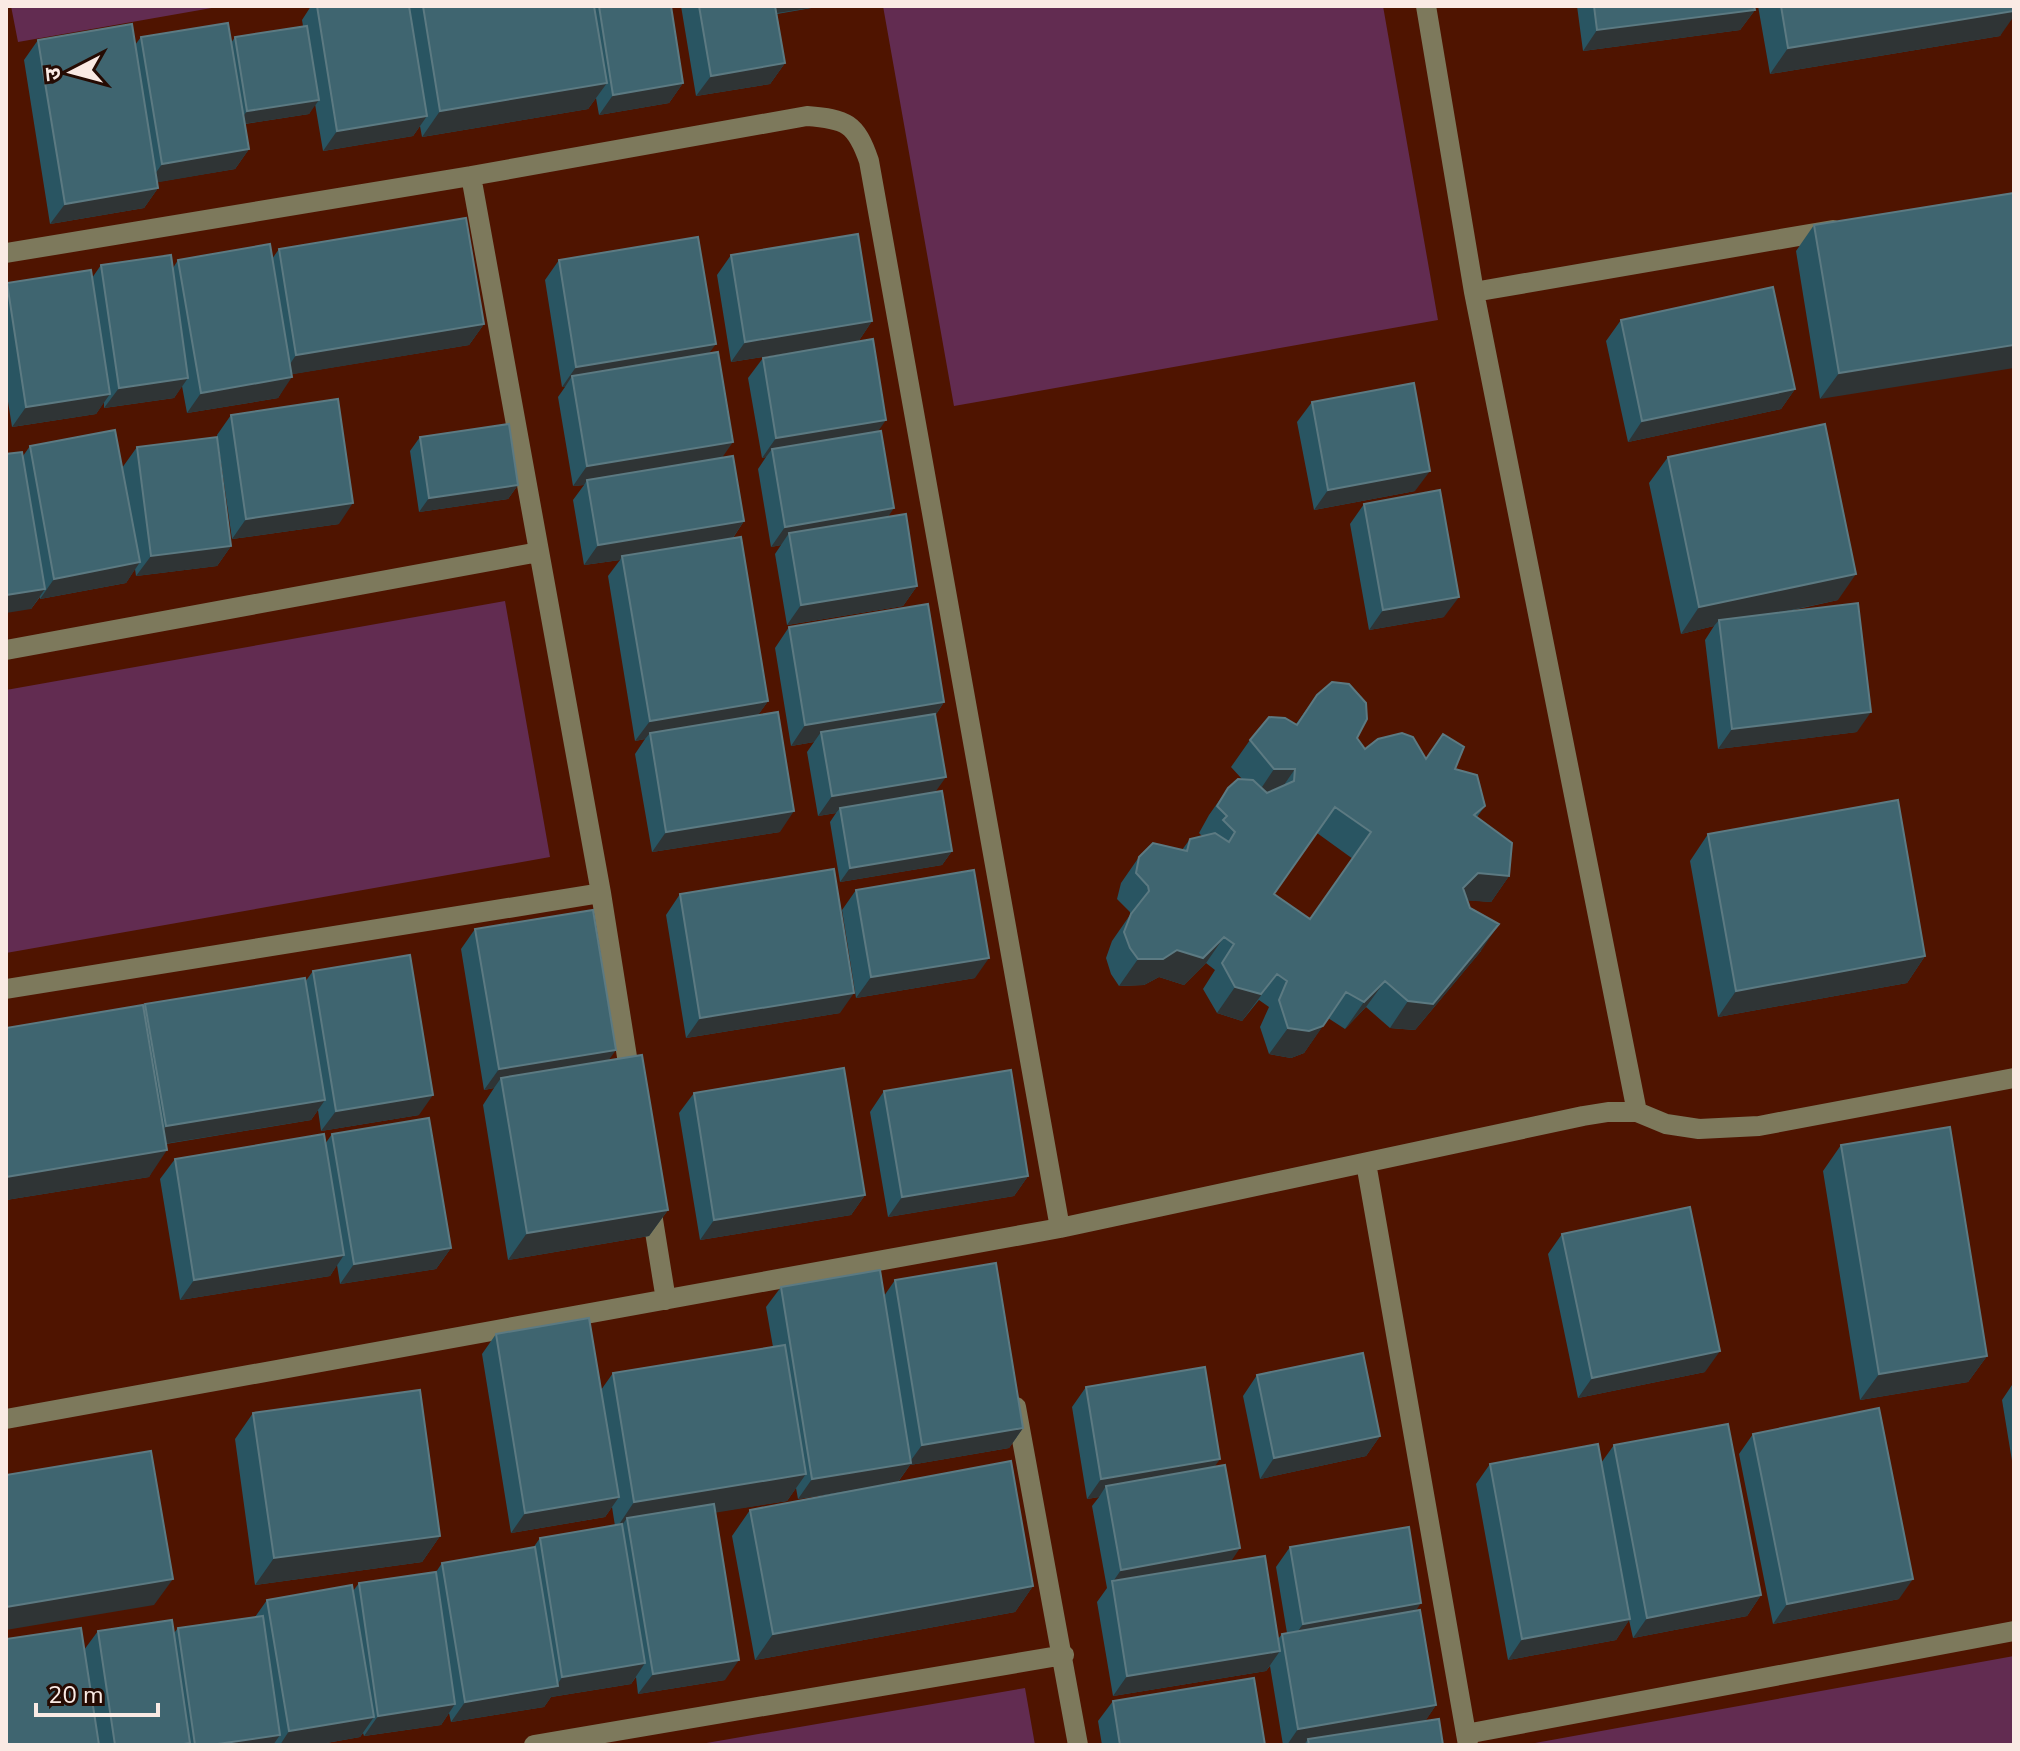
<svg xmlns="http://www.w3.org/2000/svg" width="2020" height="1751" font-family="'Nunito Sans','Noto Sans Devanagari',sans-serif">
<style>
.green{fill:#622c51}
.lines{fill:none;stroke-linecap:round;stroke-linejoin:round}
.minor{stroke:#7d795c;stroke-width:20}
.wall{fill:#295562;fill-rule:evenodd}
.shaded-wall{fill:#2f3435}
.building{fill:#3f6570;stroke:#5c7a82;stroke-width:2;fill-rule:evenodd}
</style>
<rect width="100%" height="100%" fill="#4f1400"/>
<!-- green -->
<path class="green" d="M11,6H223L18,42Z
M883,6H1383L1438,320L954,406Z
M505,601L550,857L6,953V690Z
M2014,1656V1745H1524Z
M1025,1688L1035,1745H695Z"/>
<g class="lines">
<!-- minor -->
<path class="minor" d="M1426,6L1474,292L1637,1112
M471,176L601,893L631,1082
M6,253L471,176L807,116C846,119 856,123 869,161L1060,1228
M1474,292L1833,230
M6,650L539,552
M6,989L601,893
M1366,1163L1468,1745
M650,1201L666,1300
M1016,1407L1078,1745
M6,1419L1060,1228L1583,1116L1608,1112H1637L1666,1124L1699,1129L1759,1126L2014,1078
M1466,1734L2014,1631
M534,1745L1064,1655"/>
</g>
<!-- wall -->
<path class="wall" d="M311,6H671L683,83L669,103L599,115L596,98L588,109L422,137L420,126L413,136L323,151L315,104L309,114L245,124L249,149L235,169L157,182L158,188L144,208L50,224L24,60L38,40L135,45L141,37L231,43L235,37L303,26L302,20Z
M681,6H823L777,14L785,63L770,84L696,96Z
M1577,6H1754L1755,10L1740,30L1583,51Z
M1758,6H2014L2000,36L1770,74Z
M2014,193L1820,399L1796,251L1814,225Z
M279,249L484,324L469,345L292,374L278,398L187,413L182,386L174,398L104,408V402L96,414L12,427L6,389V285L7,283L92,278L101,265L173,268L178,260L272,259Z
M731,255L872,321L858,342L731,362L717,275Z
M559,260L709,353L722,457L744,521L733,538L768,701L758,715L780,832L652,852L635,754L645,739L635,741L608,576L620,560L584,565L573,500L584,485L573,486L558,397L565,387H562L545,280Z
M1621,320L1795,389L1781,409L1628,442L1606,341Z
M763,358L878,432L888,517L917,586L903,606L787,625L775,554L781,545L771,547L758,469L766,457L762,458L748,378Z
M1312,402L1415,491L1314,510L1297,422Z
M231,415L339,524L232,539L217,435Z
M420,437L518,485L508,499L419,512L410,451Z
M30,446L122,468L137,447L231,546L217,566L136,576L135,569L126,583L40,599V597L31,609L23,456Z
M1668,457L1838,600L1780,613L1857,732L1718,749L1705,640L1714,626L1681,634L1649,483Z
M1364,504L1444,617L1369,630L1350,524Z
M789,627L944,702L935,716V792L952,851L942,865L840,882L830,822L836,813L818,816L807,752L814,742L791,746L775,648Z
M1317,695L1357,738L1365,749L1426,759L1455,769L1485,806L1477,817L1509,876L1491,902L1467,900L1481,951L1415,1030L1390,1028L1366,1007L1345,1029L1328,1018L1304,1053L1291,1058L1269,1054L1260,1027L1269,1007L1259,1000L1242,1021L1217,1013L1203,989L1215,970L1206,963L1184,985L1159,977L1144,985L1119,986L1111,974L1106,958L1112,941L1130,915V912L1117,899L1121,883L1139,857L1182,850L1190,839L1202,836L1199,833L1209,815L1228,788L1242,779L1231,767L1250,740L1296,724ZM1317,833L1353,859L1310,919L1274,894Z
M1708,834L1925,956L1907,983L1718,1017L1690,861Z
M856,890L975,978L856,998L842,910Z
M680,894L840,1013L686,1038L666,915Z
M475,929L608,1061L668,1210L649,1236L508,1260L483,1105L494,1088L484,1090L461,949Z
M313,971L419,1115L321,1131L318,1110L311,1120L166,1144L149,1177L6,1200V1028L143,1007L145,1004L305,982Z
M884,1091L1028,1176L1014,1196L888,1217L870,1112Z
M694,1093L865,1195L851,1215L700,1240L679,1113Z
M332,1134L451,1248L436,1269L340,1284L337,1265L330,1276L180,1300L160,1179L175,1159L325,1144Z
M1841,1145L1987,1356L1968,1382L1860,1400L1823,1171Z
M1562,1234L1705,1372L1578,1398L1548,1254Z
M895,1280L1023,1428L1009,1448L910,1465L898,1482L1033,1586L1015,1612L755,1660L732,1536L750,1510L858,1490L798,1499L796,1488L787,1501L715,1512L725,1680L638,1694L636,1677L631,1684L551,1697L544,1707L451,1722L449,1713L441,1725L364,1736L363,1733L360,1737L315,1745H274V1744L273,1745H6L84,1650L98,1631L174,1633L178,1628L255,1617L267,1600L353,1591L359,1583L436,1572L442,1563L533,1548L540,1538L615,1526L612,1507L605,1517L511,1533L482,1354L496,1334L601,1390L613,1373L773,1347L766,1307L781,1287L884,1296Z
M1257,1375L1380,1436L1366,1456L1260,1479L1243,1396Z
M2014,1382V1473L2002,1400Z
M1086,1387L1215,1466L1231,1561L1278,1639L1282,1634L1287,1633L1276,1567L1290,1547L1416,1611L1436,1705L1425,1721L1443,1745H1283L1270,1666L1266,1671L1113,1696L1097,1602L1107,1588L1092,1506L1099,1497L1087,1499L1072,1407Z
M253,1413L440,1536L422,1562L255,1585L235,1439Z
M1753,1434L1899,1599L1773,1624L1739,1454Z
M1614,1445L1761,1595L1747,1616L1633,1638L1629,1620L1616,1640L1508,1660L1476,1484L1490,1464L1601,1463Z
M1113,1701L1265,1745H1102L1098,1721Z"/>
<!-- shaded-wall -->
<path class="shaded-wall" d="M777,6H823L771,14Z
M1755,10L1740,30L1583,51L1597,30Z
M2014,11V16L2000,36L1770,74L1788,48Z
M785,63L770,84L696,96L711,76Z
M607,83L588,109L422,137L440,111Z
M683,83L669,103L599,115L613,95Z
M319,100L309,114L237,125L247,111Z
M427,116L413,136L323,151L337,131Z
M249,149L235,169L148,184L162,164Z
M158,188L144,208L50,224L65,204Z
M872,321L858,342L731,362L745,342Z
M484,324L469,345L282,376L296,355Z
M716,344L701,364L572,376L565,387H562L576,367Z
M2014,345V368L1820,399L1839,373Z
M292,377L278,398L187,413L201,393Z
M188,378L174,398L104,408L119,388Z
M1795,389L1781,409L1628,442L1642,421Z
M110,394L96,414L12,427L26,407Z
M886,420L872,440L772,449L766,457L762,458L776,438Z
M733,442L719,462L587,480L584,485L573,486L587,466Z
M1430,471L1415,491L1314,510L1328,490Z
M518,485L508,499L419,512L429,498Z
M353,503L339,524L232,539L246,519Z
M894,508L880,529L789,533L781,545L771,547L785,527Z
M744,521L730,542L622,556L620,560L584,565L598,545Z
M231,546L217,566L136,576L151,556Z
M140,562L126,583L40,599L54,579Z
M1856,574L1838,600L1720,625L1719,620L1714,626L1681,634L1699,607Z
M917,586L903,606L787,625L801,605Z
M45,589L31,609L6,613V595Z
M1459,597L1444,617L1369,630L1383,610Z
M768,701L754,721L650,733L645,739L635,741L650,721Z
M944,702L930,723L821,732L814,742L791,746L805,725Z
M1871,712L1857,732L1718,749L1732,729Z
M1274,769H1295L1277,795L1256,796Z
M946,777L931,798L840,808L836,813L818,816L832,796Z
M794,811L780,832L652,852L666,832Z
M952,851L942,865L840,882L850,868Z
M1478,873L1509,876L1491,902L1460,900L1463,888Z
M1499,924L1481,951L1415,1030L1390,1028L1408,1001Z
M1224,937L1206,963L1184,985L1159,977L1144,985L1119,986L1138,959L1177,950Z
M1925,956L1907,983L1718,1017L1736,991Z
M989,958L975,978L856,998L871,977Z
M1277,974L1242,1021L1217,1013L1235,987Z
M1385,981L1366,1007L1345,1029L1364,1002Z
M854,993L840,1013L686,1038L700,1018Z
M1323,1026L1304,1053L1291,1058L1269,1054L1288,1028Z
M616,1050L601,1071L501,1078L494,1088L484,1090L499,1069Z
M433,1095L419,1115L321,1131L336,1111Z
M325,1100L311,1120L151,1146L166,1126Z
M167,1150L149,1177L6,1200V1177Z
M1028,1176L1014,1196L888,1217L902,1197Z
M865,1195L851,1215L700,1240L714,1220Z
M668,1210L649,1236L508,1260L527,1233Z
M451,1248L436,1269L340,1284L354,1264Z
M344,1255L330,1276L180,1300L194,1280Z
M1720,1351L1705,1372L1578,1398L1592,1378Z
M1987,1356L1968,1382L1860,1400L1879,1374Z
M1023,1428L1009,1448L910,1465L897,1483L798,1499L812,1479L909,1463L922,1445Z
M1380,1436L1366,1456L1260,1479L1274,1458Z
M1220,1459L1206,1479L1106,1486L1099,1497L1087,1499L1101,1479Z
M806,1474L787,1501L628,1527L627,1518L620,1528L616,1529L634,1502Z
M619,1497L605,1517L511,1533L525,1513Z
M440,1536L422,1562L255,1585L274,1558Z
M1240,1548L1226,1569L1112,1583L1121,1570Z
M173,1579L154,1605L6,1630V1607Z
M1913,1579L1899,1599L1773,1624L1787,1604Z
M1033,1586L1015,1612L755,1660L773,1634Z
M1761,1595L1747,1616L1633,1638L1647,1618Z
M1421,1603L1407,1624L1289,1644L1303,1624Z
M1630,1619L1616,1640L1508,1660L1522,1639Z
M1280,1651L1266,1671L1113,1696L1127,1676Z
M739,1660L725,1680L638,1694L653,1674Z
M645,1663L631,1684L551,1697L544,1707L451,1722L465,1702L556,1687L562,1677Z
M455,1704L441,1725L364,1736L378,1716Z
M1436,1705L1422,1726L1308,1739L1304,1745H1287L1298,1729Z
M374,1717L360,1737L315,1745H280L289,1731Z
M280,1735L273,1745H211Z"/>
<!-- building -->
<path class="building" d="M317,6H409L427,116L337,131Z
M423,6H594L607,83L440,111Z
M599,6H671L683,83L613,95Z
M699,6H775L785,63L711,76Z
M1594,6H1754L1755,10L1597,30Z
M1781,6H2014V11L1788,48Z
M228,23L249,149L162,164L141,37Z
M132,24L158,188L65,204L38,40Z
M307,26L319,100L247,111L235,37Z
M2014,193V345L1839,373L1814,225Z
M466,218L484,324L296,355L279,249Z
M858,234L872,321L745,342L731,255Z
M698,237L716,344L576,367L559,260Z
M270,244L292,377L201,393L178,260Z
M171,255L188,378L119,388L101,265Z
M91,270L110,394L26,407L7,283Z
M1773,287L1795,389L1642,421L1621,320Z
M873,339L886,420L776,438L763,358Z
M718,352L733,442L587,466L572,376Z
M1414,383L1430,471L1328,490L1312,402Z
M338,399L353,503L246,519L231,415Z
M509,424L518,485L429,498L420,437Z
M1825,424L1856,574L1699,607L1668,457Z
M115,430L140,562L54,579L30,446Z
M881,431L894,508L785,527L772,449Z
M217,437L231,546L151,556L137,447Z
M22,452L45,589L6,595V454Z
M733,456L744,521L598,545L587,480Z
M1440,490L1459,597L1383,610L1364,504Z
M906,514L917,586L801,605L789,533Z
M741,537L768,701L650,721L622,556Z
M1858,603L1871,712L1732,729L1719,620Z
M928,604L944,702L805,725L789,627Z
M1332,682L1349,684L1366,703L1367,719L1357,738L1365,749L1378,739L1402,733L1413,737L1426,759L1443,734L1464,747L1455,769L1477,775L1485,806L1474,815L1512,843L1509,876L1478,873L1463,888L1470,908L1499,924L1433,1004L1408,1001L1385,981L1364,1002L1346,992L1323,1026L1309,1031L1288,1028L1279,1000L1287,981L1277,974L1261,994L1235,987L1222,963L1234,944L1224,937L1203,958L1177,950L1163,959H1138L1130,948L1124,932L1131,914L1149,891L1148,886L1136,873L1139,857L1153,843L1187,851L1190,839L1215,833L1229,842L1235,832L1223,820L1227,816L1217,806L1228,788L1238,779L1253,780L1267,793L1294,781L1295,769H1274L1250,740L1269,717L1285,718L1297,725L1317,695ZM1335,807L1371,832L1310,919L1274,894Z
M778,712L794,811L666,832L650,733Z
M935,714L946,777L832,796L821,732Z
M942,791L952,851L850,868L840,808Z
M1898,800L1925,956L1736,991L1708,834Z
M834,869L854,993L700,1018L680,894Z
M974,870L989,958L871,977L856,890Z
M593,910L616,1050L499,1069L475,929Z
M410,955L433,1095L336,1111L313,971Z
M305,978L325,1100L166,1126L145,1004Z
M143,1005L167,1150L6,1177V1028Z
M642,1055L668,1210L527,1233L501,1078Z
M844,1068L865,1195L714,1220L694,1093Z
M1011,1070L1028,1176L902,1197L884,1091Z
M429,1118L451,1248L354,1264L332,1134Z
M1950,1127L1987,1356L1879,1374L1841,1145Z
M324,1134L344,1255L194,1280L175,1159Z
M1690,1207L1720,1351L1592,1378L1562,1234Z
M996,1263L1023,1428L922,1445L895,1280Z
M880,1270L911,1463L812,1479L781,1287Z
M589,1318L619,1497L525,1513L496,1334Z
M785,1345L806,1474L634,1502L613,1373Z
M1363,1353L1380,1436L1274,1458L1257,1375Z
M1205,1367L1220,1459L1101,1479L1086,1387Z
M420,1390L440,1536L274,1558L253,1413Z
M1879,1408L1913,1579L1787,1604L1753,1434Z
M1728,1424L1761,1595L1647,1618L1614,1445Z
M1598,1444L1630,1619L1522,1639L1490,1464Z
M151,1451L173,1579L6,1607V1475Z
M1011,1461L1033,1586L773,1634L750,1510Z
M1225,1465L1240,1548L1121,1570L1106,1486Z
M714,1504L739,1660L653,1674L627,1518Z
M622,1524L645,1663L562,1677L540,1538Z
M1409,1527L1421,1603L1303,1624L1290,1547Z
M535,1547L558,1686L465,1702L442,1563Z
M1265,1556L1280,1651L1127,1676L1112,1581Z
M436,1572L455,1704L378,1716L359,1583Z
M352,1585L374,1717L289,1731L267,1600Z
M1420,1610L1436,1705L1298,1729L1282,1634Z
M263,1616L280,1735L211,1745H195L178,1628Z
M172,1620L190,1743L178,1745H115L98,1631Z
M81,1628L99,1745H6V1639Z
M1254,1678L1265,1745H1120L1113,1701Z
M1439,1719L1443,1745H1309L1308,1739Z"/>
<!-- border -->
<rect width="2020" height="1751" fill="none" stroke="#faeae4" stroke-width="16"/>
<!-- north arrow -->
<g transform="translate(72 72) rotate(264)" stroke="#250b03" stroke-width="6" paint-order="stroke">
<path d="M0-6L14 30L0 20L-14 30Z" fill="#faeae4"/>
<text y="-12" font-size="22" font-weight="bold" text-anchor="middle" fill="#faeae4">उ</text>
</g>
<!-- scale -->
<path d="M36 1703v12h122v-12" fill="none" stroke="#faeae4" stroke-width="4"/>
<text x="48" y="1703" font-size="24" fill="#faeae4" stroke="#250b03" stroke-width="6" paint-order="stroke">20 m</text>
</svg>
